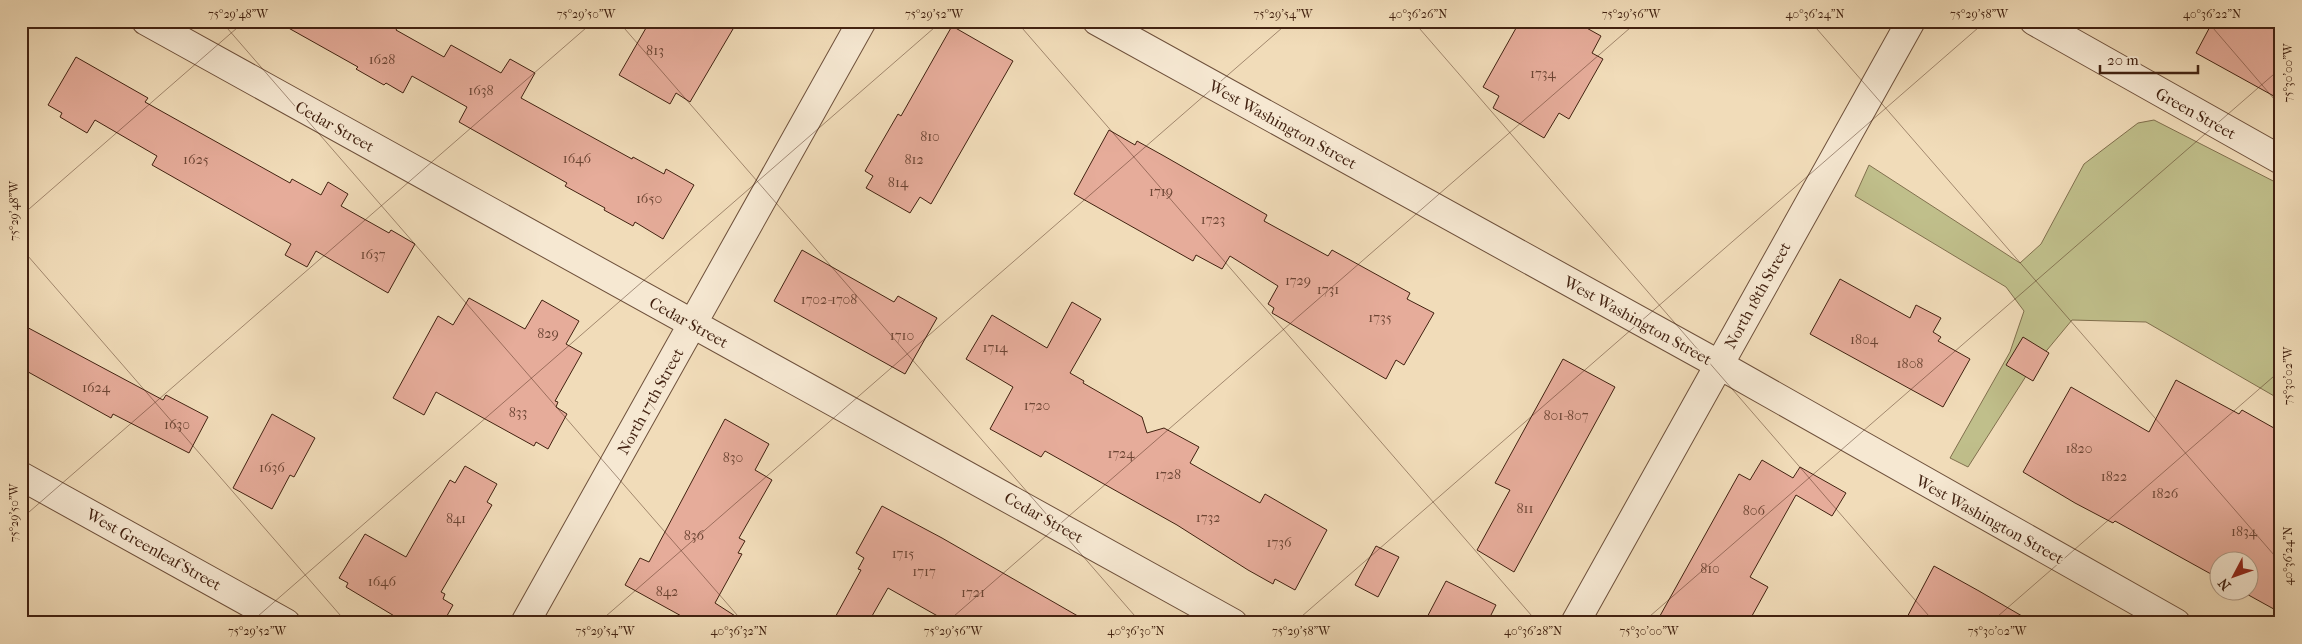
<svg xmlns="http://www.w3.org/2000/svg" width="2302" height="644" font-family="'IM FELL French Canon',serif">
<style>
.green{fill:#c0bf8b;stroke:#81704e}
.building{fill:#e6ac9a;stroke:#422211}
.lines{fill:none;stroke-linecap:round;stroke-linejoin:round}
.street-casing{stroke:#6e503b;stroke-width:30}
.street{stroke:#f6e8d2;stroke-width:28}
.ticks{fill:none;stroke:#422211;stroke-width:1;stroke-opacity:0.45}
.labels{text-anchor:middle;stroke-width:4;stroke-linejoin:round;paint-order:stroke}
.number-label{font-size:14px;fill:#6b4433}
.street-label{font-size:16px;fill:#422211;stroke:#f6e8d2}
.neatline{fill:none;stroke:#422211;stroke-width:2}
.ticks-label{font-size:12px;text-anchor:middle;fill:#422211}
</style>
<rect width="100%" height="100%" fill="#f1dcb9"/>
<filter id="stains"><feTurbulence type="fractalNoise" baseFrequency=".004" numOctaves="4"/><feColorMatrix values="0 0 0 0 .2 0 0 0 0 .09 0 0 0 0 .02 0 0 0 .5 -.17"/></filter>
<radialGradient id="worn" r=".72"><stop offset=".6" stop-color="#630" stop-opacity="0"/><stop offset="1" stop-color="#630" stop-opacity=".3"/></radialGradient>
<!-- green -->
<path class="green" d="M2154,120L2281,185V400L2146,322L2072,320L2028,373L1968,467L1950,458L2010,352L2024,311L2006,287L1855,196L1869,165L2020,263L2041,244L2084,164L2138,123Z"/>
<!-- building -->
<path class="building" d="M276,21H401L396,30L444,57L451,45L501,73L510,59L535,73L521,98L632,159L633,157L664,174L666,169L694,185L663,239L635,222L633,226L604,210L605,208L565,186L567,183L459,122L467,107L412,76L403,93L386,83L384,85L356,69L358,67Z
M650,21H718L733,29L690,102L676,93L670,104L619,75Z
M1520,21H1574L1601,36L1592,53L1603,59L1569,119L1559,113L1544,138L1493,108L1499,96L1483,87Z
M2213,21H2281V100L2196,53Z
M952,26L1013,61L931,204L920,197L910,213L866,188L873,176L865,171L898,114L901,116Z
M76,57L148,98L145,102L290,183L292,179L321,195L328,182L348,194L341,206L389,233L391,230L415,244L388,293L316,251L307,267L285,255L291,244L152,165L157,156L95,120L87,133L60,117L62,113L48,105Z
M1109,130L1135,145L1137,141L1164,156L1267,215L1264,221L1328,256L1332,250L1410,293L1407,299L1434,313L1404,365L1396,360L1386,379L1272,313L1274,308L1268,304L1278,286L1230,256L1222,269L1196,255L1193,261L1074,194Z
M802,250L894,302L898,296L937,318L905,374L774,301Z
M1840,279L1910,318L1916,305L1941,318L1933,332L1941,337L1938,341L1970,359L1943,407L1810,334Z
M469,298L525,329L542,300L579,321L566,344L582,353L555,401L558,402L556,407L567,414L548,449L536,442L534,446L436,392L424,415L393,398L438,316L453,325Z
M1072,302L1101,319L1070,373L1084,381L1083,383L1142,417L1147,433L1164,428L1199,447L1190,463L1260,503L1265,494L1327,530L1295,590L1275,579L1273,584L1248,570L1177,525L1045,451L1041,457L990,429L1013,387L966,359L992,315L1047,348Z
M21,324L163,400L166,395L208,417L189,453L113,414L111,418L21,368Z
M2023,337L2049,353L2033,381L2006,365Z
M1563,359L1615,387L1514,572L1477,550L1510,490L1495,483Z
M2176,380L2239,414L2242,410L2281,432V613L2243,592H2250V562H2220V579L2115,521L2113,523L2075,503L2023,472L2071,387L2149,432Z
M272,414L315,438L294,477L290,475L272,509L233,488Z
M725,419L769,444L755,470L772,480L739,538L745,541L738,553L742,554L715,603L746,623H694L625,585L640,558L649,562Z
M1762,460L1793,478L1800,467L1846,493L1832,516L1796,495L1750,577L1768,587L1748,623H1656L1739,474L1750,480Z
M465,466L497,484L487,502L492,505L441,592L445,594L443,599L453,605L443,623H406L346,587L348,583L339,578L365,534L406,557L450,480L455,483Z
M882,506L942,538L1090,623H950L888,588L868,623H832L861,570L858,569L864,558L856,553Z
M1376,546L1399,557L1378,597L1355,585Z
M1934,566L1979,591L2034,623H1904Z
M1446,581L1496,605L1487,623H1424Z"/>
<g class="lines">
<!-- street casing -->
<g class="street-casing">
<path id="street" d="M146,21L1233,623
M1097,21L1718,364L2176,623
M2034,21L2281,160
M21,476L286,623
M525,623L862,21
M1575,623L1911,21"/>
</g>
<!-- street -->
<use href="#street" class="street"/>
</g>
<!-- ticks -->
<path class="ticks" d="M221,21L744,623M618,21L1141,623M1016,21L1538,623M1413,21L1935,623M1810,21L2281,563M2207,21L2281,107M21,216L245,21M21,248L347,623M21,519L594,21M250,623L942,21M598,623L1290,21M946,623L1638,21M1294,623L1986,21M1642,623L2281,68M1990,623L2281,370"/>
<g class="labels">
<!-- number labels -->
<g class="number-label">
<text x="655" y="55">813</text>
<text x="382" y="64">1628</text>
<text x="1543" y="78">1734</text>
<text x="481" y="95">1638</text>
<text x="930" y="141">810</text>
<text x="577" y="163">1646</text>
<text x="196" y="164">1625</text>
<text x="914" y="164">812</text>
<text x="898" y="187">814</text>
<text x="1161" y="196">1719</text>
<text x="649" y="203">1650</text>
<text x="1213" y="224">1723</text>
<text x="373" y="259">1637</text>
<text x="1298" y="285">1729</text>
<text x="1328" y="294">1731</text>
<text x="829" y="304">1702-1708</text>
<text x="1380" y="322">1735</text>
<text x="548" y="338">829</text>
<text x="902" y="340">1710</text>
<text x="1864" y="344">1804</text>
<text x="995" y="352">1714</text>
<text x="1910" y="368">1808</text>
<text x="96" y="392">1624</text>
<text x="1037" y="410">1720</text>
<text x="518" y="417">833</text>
<text x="1566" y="420">801-807</text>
<text x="177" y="429">1630</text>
<text x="2079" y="453">1820</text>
<text x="1121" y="458">1724</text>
<text x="733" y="462">830</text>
<text x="272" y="472">1636</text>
<text x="1168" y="479">1728</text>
<text x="2114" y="481">1822</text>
<text x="2165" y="498">1826</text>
<text x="1525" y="513">811</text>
<text x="1754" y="515">806</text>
<text x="1208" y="522">1732</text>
<text x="456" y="523">841</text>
<text x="2244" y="536">1834</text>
<text x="694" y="540">836</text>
<text x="1279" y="547">1736</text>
<text x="903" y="558">1715</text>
<text x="1710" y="573">810</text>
<text x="924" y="576">1717</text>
<text x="382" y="586">1646</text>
<text x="667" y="596">842</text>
<text x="973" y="597">1721</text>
</g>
<!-- street labels -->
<g class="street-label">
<text transform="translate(2196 113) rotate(29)" y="6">Green Street</text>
<text transform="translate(1283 124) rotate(29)" y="6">West Washington Street</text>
<text transform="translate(335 126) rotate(29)" y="6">Cedar Street</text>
<text transform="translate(1757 295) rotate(-61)" y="6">North 18th Street</text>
<text transform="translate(1638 320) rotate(29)" y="6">West Washington Street</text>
<text transform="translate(689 322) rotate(29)" y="6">Cedar Street</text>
<text transform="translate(650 401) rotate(-61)" y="6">North 17th Street</text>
<text transform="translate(1044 517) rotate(29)" y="6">Cedar Street</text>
<text transform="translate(1990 519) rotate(29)" y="6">West Washington Street</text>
<text transform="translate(154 549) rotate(29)" y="6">West Greenleaf Street</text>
</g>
</g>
<!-- margin -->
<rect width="2302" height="644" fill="none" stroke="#f1dcb9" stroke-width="55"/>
<!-- north arrow -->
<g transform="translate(2234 576) rotate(229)"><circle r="24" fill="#f6e8d2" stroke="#ae9985"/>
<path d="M0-4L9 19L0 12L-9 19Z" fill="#8f2418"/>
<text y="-8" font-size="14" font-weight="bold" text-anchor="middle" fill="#422211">N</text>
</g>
<!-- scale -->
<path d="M2100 65v8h98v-8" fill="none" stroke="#422211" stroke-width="2.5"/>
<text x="2107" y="65" font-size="15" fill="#422211" stroke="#f6e8d2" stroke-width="4" paint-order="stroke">20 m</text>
<rect x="28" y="28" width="2246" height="588" class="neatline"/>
<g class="ticks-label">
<text x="238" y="18">75°29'48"W</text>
<text x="586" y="18">75°29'50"W</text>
<text x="934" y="18">75°29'52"W</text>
<text x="1283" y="18">75°29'54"W</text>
<text x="1418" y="18">40°36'26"N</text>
<text x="1631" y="18">75°29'56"W</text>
<text x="1815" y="18">40°36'24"N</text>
<text x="1979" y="18">75°29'58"W</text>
<text x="2212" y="18">40°36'22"N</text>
<text transform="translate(2288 73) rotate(-90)" y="4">75°30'00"W</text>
<text transform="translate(14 211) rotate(-90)" y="4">75°29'48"W</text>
<text transform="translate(2288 376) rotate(-90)" y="4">75°30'02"W</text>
<text transform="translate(14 513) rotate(-90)" y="4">75°29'50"W</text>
<text transform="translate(2288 556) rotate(-90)" y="4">40°36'24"N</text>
<text x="257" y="635">75°29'52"W</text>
<text x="605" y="635">75°29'54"W</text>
<text x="739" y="635">40°36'32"N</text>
<text x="953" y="635">75°29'56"W</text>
<text x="1136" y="635">40°36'30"N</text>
<text x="1301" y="635">75°29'58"W</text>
<text x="1533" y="635">40°36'28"N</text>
<text x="1649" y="635">75°30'00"W</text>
<text x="1997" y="635">75°30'02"W</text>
</g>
<rect width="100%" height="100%" filter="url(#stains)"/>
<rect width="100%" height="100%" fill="url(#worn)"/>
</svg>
